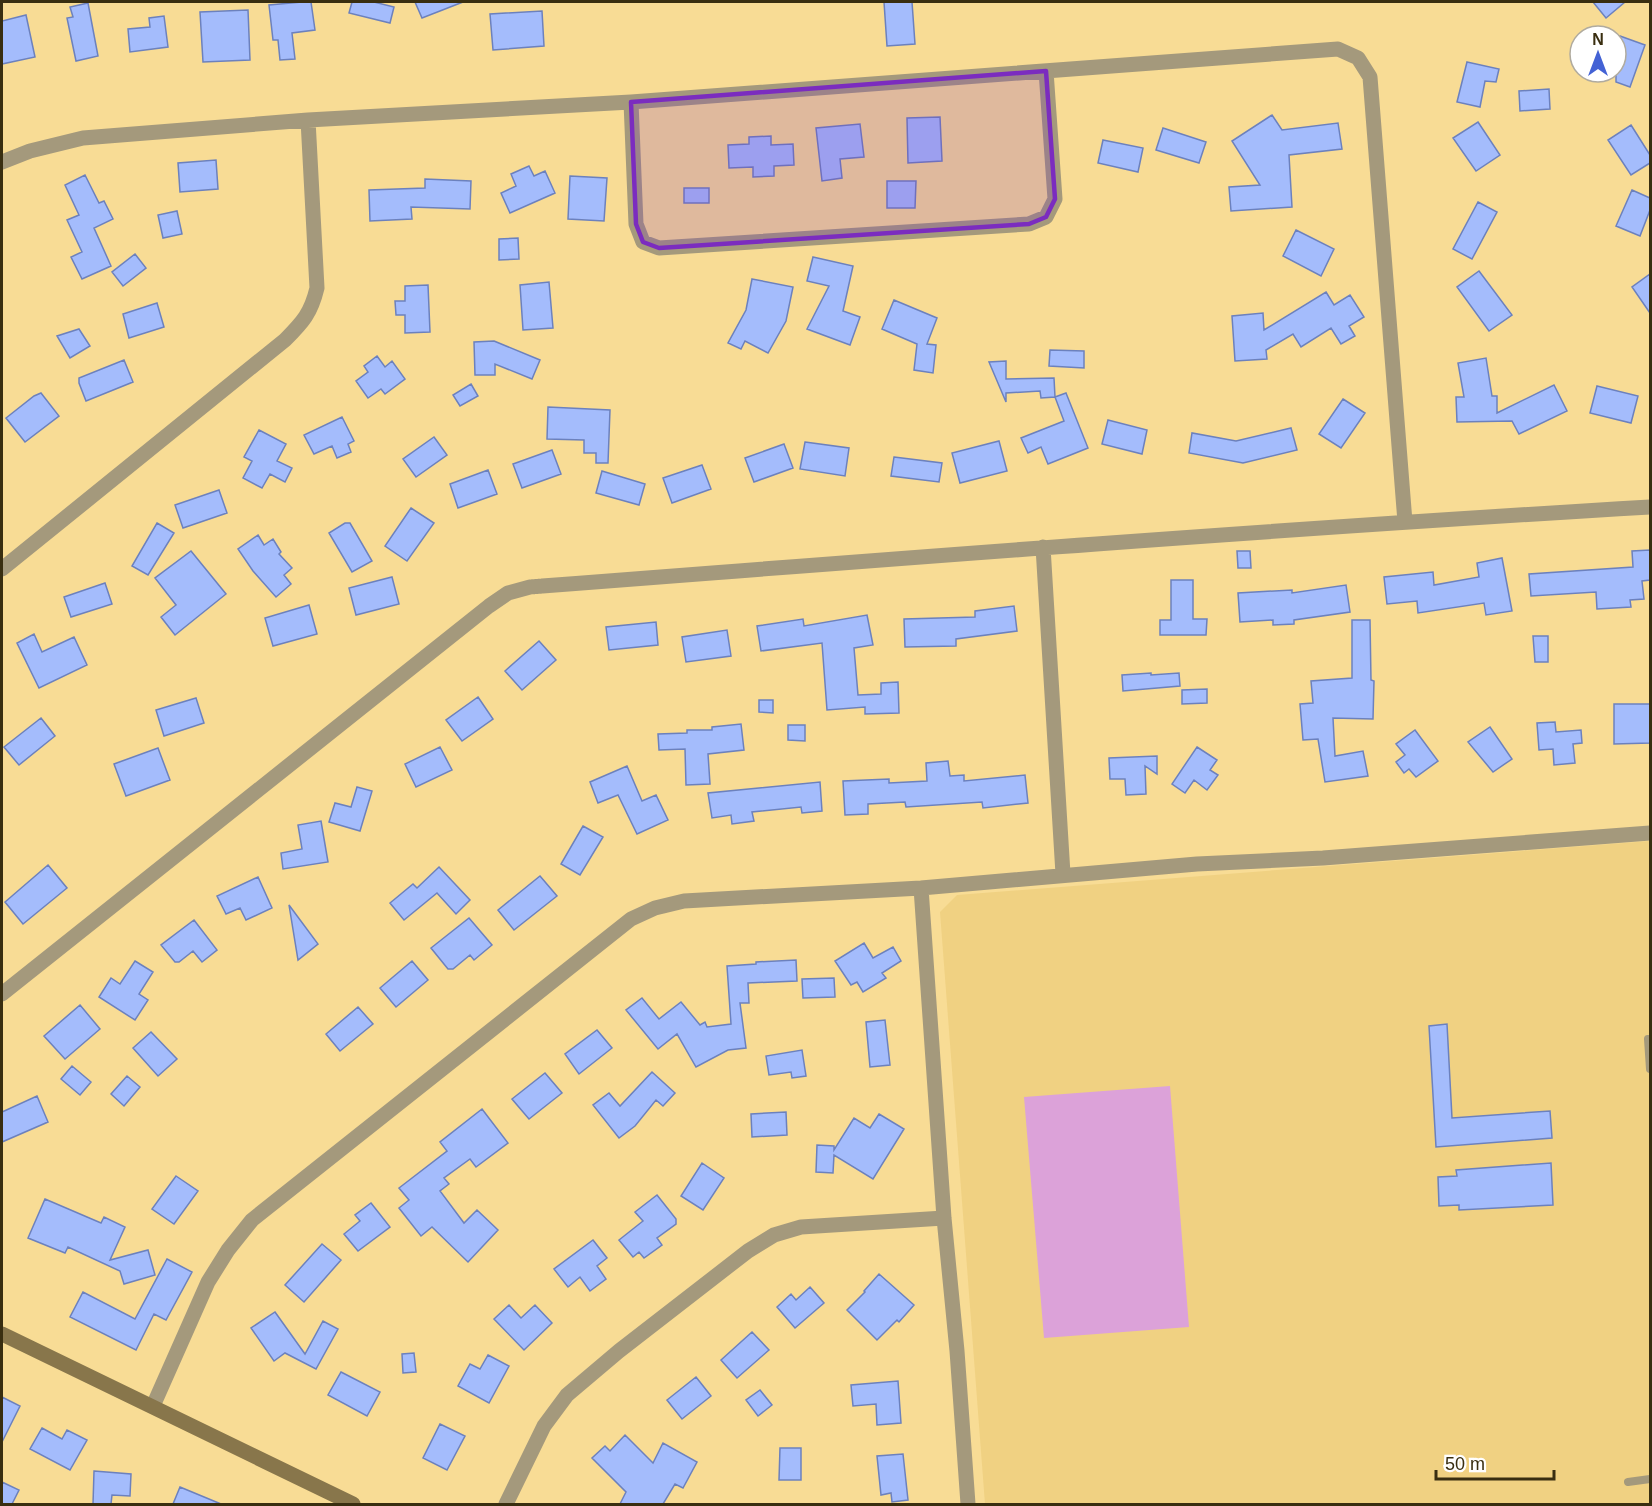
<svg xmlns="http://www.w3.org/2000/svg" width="1652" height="1506" font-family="Helvetica,sans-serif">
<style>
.built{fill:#f0d182}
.green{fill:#dca2d9}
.building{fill:#a4bcfc;stroke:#6c81bd;stroke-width:1.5}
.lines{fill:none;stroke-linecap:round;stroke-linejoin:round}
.lane{stroke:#a4997c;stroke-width:8}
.street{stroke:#a4997c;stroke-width:15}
.secondary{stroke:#88764b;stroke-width:15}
.marked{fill:#7b2cbf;fill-opacity:0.2;stroke:#7b2cbf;stroke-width:4.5;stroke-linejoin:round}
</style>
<rect width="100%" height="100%" fill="#f8dc95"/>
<!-- built -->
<path class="built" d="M1650,841V1504H985L940,912L957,895Z"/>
<!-- green -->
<path class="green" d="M1170,1086L1189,1327L1044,1338L1024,1097Z"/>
<!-- building -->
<path class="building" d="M302,2H311L315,30L292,33L295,59L280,60L278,40H273L269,5Z
M352,2H374L394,7L390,23L349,13Z
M415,2H463L422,18Z
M884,2H912L915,44L887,46Z
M1593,2H1625L1606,18Z
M88,3L98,56L76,61L67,18L73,17L70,7Z
M248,10L250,60L203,62L200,12Z
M542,11L544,46L493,50L490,14Z
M26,15L35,57L2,64V21Z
M164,16L168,47L130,52L128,29L150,27L149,18Z
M1620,36L1645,45L1630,87L1616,82V47Z
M1467,62L1499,69L1496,82L1485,81L1480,107L1457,102Z
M1549,89L1550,109L1520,111L1519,91Z
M1272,115L1282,130L1338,123L1342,149L1289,155L1292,207L1231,211L1229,187L1260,185L1232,141Z
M940,117L942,161L908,163L907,118Z
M1478,122L1500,155L1476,171L1453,138Z
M860,124L864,157L840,159L842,178L822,181L816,128Z
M1631,125L1650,155V163L1631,175L1608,140Z
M1163,128L1206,142L1199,163L1156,150Z
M771,136V145L793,144L794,165L774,166V176L753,177V167L729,168L728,145L749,144V137Z
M1103,140L1143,148L1138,172L1098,163Z
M216,160L218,189L180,192L178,163Z
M529,166L534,176L545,171L555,193L510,213L501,193L516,186L511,174Z
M85,175L99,203L104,201L113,219L94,228L111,266L82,279L71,257L82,252L67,220L79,215L65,185Z
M570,176L607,178L604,221L568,219Z
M425,179L471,181L470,209L411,207L412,219L370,221L369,190L425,188Z
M887,181H916L915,208H887Z
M684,188H709V203H684Z
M1632,190L1650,198V210L1640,236L1616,226Z
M1478,202L1497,212L1472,259L1453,249Z
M177,211L182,234L163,238L158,215Z
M1296,230L1334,249L1321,276L1283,256Z
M518,238L519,259L499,260V239Z
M135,254L146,268L123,286L112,272Z
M813,257L853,266L843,311L860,317L850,345L807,329L829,286L807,281Z
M1479,271L1512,315L1489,331L1457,287Z
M1650,274V313L1632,287Z
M752,279L793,287L786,321L768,353L745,341L741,349L728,343L746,310Z
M549,282L553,328L523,330L520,285Z
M428,285L430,332L405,333V315H396L395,301H405V286Z
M1326,292L1334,305L1350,295L1364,317L1349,326L1355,336L1341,344L1331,328L1301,347L1293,334L1266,350L1267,359L1235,361L1232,316L1263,313L1264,330Z
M894,300L937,318L927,344L936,345L933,373L914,370L917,344L882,329Z
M157,303L164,327L129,338L123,314Z
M79,329L90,346L70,358L57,336Z
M494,341L540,360L532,379L495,364V375H475L474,342Z
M1050,350L1084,351V368L1049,366Z
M377,356L385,367L392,361L405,379L385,394L381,389L368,398L356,381L368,372L364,366Z
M1486,358L1492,396H1497V413L1554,385L1567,411L1519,434L1512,421L1457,422L1456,397H1464L1458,363Z
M124,360L133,382L86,401L79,383V378Z
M1006,361V379L1054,378L1055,397L1041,398L1040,391L1006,393V402L989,362Z
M471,384L478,396L460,406L453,395Z
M1597,386L1638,396L1631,423L1590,413Z
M41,393L59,416L25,442L6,418L34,396Z
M1066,393L1088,448L1048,464L1041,447L1028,453L1021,438L1064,421L1055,397Z
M1343,399L1365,413L1341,448L1319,434Z
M548,407L610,410L608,463H596V453H584V440L547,439Z
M342,417L354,441L348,444L351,452L337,458L332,446L314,454L304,435Z
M1108,420L1147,430L1142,454L1102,444Z
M1291,428L1297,450L1243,463L1189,453L1192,433L1236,441Z
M259,430L286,444L277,461L292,468L285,482L270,474L262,488L243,478L252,461L244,457Z
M434,437L447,455L416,477L403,459Z
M999,441L1007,471L960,483L952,453Z
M805,442L849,448L845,476L800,469Z
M784,444L793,468L754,482L745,458Z
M552,450L561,474L522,488L513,464Z
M894,457L942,463L939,482L891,476Z
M702,465L711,489L672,503L663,478Z
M488,470L497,494L458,508L450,484Z
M602,471L645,484L639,505L596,493Z
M219,490L227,513L183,528L175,505Z
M411,508L434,523L407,561L385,546Z
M157,523L174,533L148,575L132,566Z
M345,523H350L372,561L352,572L329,533Z
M258,535L264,545L273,539L281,552L279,554L292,568L284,575L291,584L276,597L253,571L238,549Z
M1650,550V580L1642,581L1644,599L1630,600L1631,607L1597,609L1596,592L1531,596L1529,574L1633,567L1632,551Z
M191,551L226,594L175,635L161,617L176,605L155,578Z
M1237,551H1250L1251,568H1238Z
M1502,558L1512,611L1486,615L1484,603L1418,613L1417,601L1387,604L1384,577L1433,572L1434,585L1479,577L1477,563Z
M392,577L399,604L356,615L349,588Z
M1171,580H1193V619H1207L1206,635H1160V620H1171Z
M105,583L112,604L71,617L64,597Z
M1346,585L1350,612L1294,620V624L1273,625V620L1240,622L1238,593L1292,590V593Z
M309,605L317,634L273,646L265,618Z
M1014,606L1017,631L956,639V646L905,647L904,619L975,617V611Z
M867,615L873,645L854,648L858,695L881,694V683L898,682L899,713L865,714V707L827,710L822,643L761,651L757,626L803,619L804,626Z
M1352,620H1370L1371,680L1374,681L1373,719L1333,718L1335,756L1363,751L1368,776L1325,782L1318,739L1303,740L1300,704L1313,703L1311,681L1352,678Z
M656,622L658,645L609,650L606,627Z
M727,630L731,656L686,662L682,637Z
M34,634L42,652L74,637L87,665L39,688L17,643Z
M1533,636H1548V662H1535Z
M539,641L556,660L522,690L505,671Z
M1151,673V675L1179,673L1180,686L1123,691L1122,675Z
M1207,689V703L1182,704V690Z
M478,697L493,719L462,741L446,720Z
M196,698L204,723L164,736L156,710Z
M759,700H773V713L759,712Z
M1614,704H1650V743L1614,744Z
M41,718L55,736L19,765L4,747Z
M1555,722L1556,732L1581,730L1582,743L1573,744L1575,763L1554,765L1553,749L1539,750L1537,723Z
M741,724L744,750L708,754L710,784L686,785L685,749L659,750L658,734L687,733V730H712V727Z
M788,725H805V741L788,740Z
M1490,727L1512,759L1493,772L1468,742Z
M1415,730L1438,761L1416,777L1409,769L1404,773L1396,762L1405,755L1396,744Z
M440,747L452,770L416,787L405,764Z
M1197,747L1217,760L1210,770L1218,775L1207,790L1194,780L1185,793L1172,784Z
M158,748L170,780L126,796L114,764Z
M1157,756V774L1145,766L1146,794L1126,795L1125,779H1110L1109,758Z
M948,761L950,776L964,775V781L1025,775L1028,803L983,808L982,802L906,807L905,802L868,804V814L845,815L843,781L889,779V783L927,781L926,763Z
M627,766L642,801L656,795L668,820L637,834L618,795L598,803L590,782Z
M820,782L822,811L802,813L801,807L752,812L754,821L732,824L731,815L712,818L708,793Z
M357,787L372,791L360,831L329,822L335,803L351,807Z
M321,821L328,862L283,869L281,853L302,849L298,825Z
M583,826L603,837L580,875L561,864Z
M48,865L67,888L23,924L5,902Z
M439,867L470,900L456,914L437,893L404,920L390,903L413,884L417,888Z
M540,876L557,896L514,930L498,910Z
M258,877L272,908L246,920L240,908L226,914L217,896Z
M289,905L318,944L298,960Z
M469,918L492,945L474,960L470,955L453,969H448L431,948Z
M194,920L217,950L202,962L193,951L179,962H175L161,945Z
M864,943L873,958L893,947L901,961L882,973L886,978L863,992L857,982L851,985L835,961Z
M796,960L797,981L748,983L749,1003H740L746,1048L728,1050L696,1067L677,1034L658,1049L626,1010L642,998L659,1019L681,1002L700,1025L705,1022L707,1027L731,1024L727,966L756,964V962Z
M135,961L153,972L139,994L148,1000L135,1020L99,997L111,978L120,984Z
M412,961L428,980L396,1007L380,988Z
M834,978L835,997L803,998L802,979Z
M80,1005L100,1029L65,1059L44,1036Z
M358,1007L373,1024L340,1051L326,1034Z
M885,1020L890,1065L870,1067L866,1022Z
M1447,1024L1452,1118L1550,1111L1552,1138L1436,1147L1429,1026Z
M597,1030L612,1048L579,1074L565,1054Z
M151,1032L177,1059L158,1076L133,1048Z
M802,1050L806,1076L792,1078L791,1072L769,1075L766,1056Z
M72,1066L91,1082L80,1095L61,1079Z
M652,1072L675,1093L663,1106L656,1100L635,1126L619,1138L593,1105L609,1093L620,1106Z
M545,1073L562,1093L529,1119L512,1099Z
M127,1076L140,1087L124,1106L111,1094Z
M37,1096L48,1122L2,1142V1112Z
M482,1109L508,1143L476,1167L470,1159L444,1178L449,1184L440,1191L464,1223L477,1210L498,1230L468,1262L432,1227L421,1236L399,1208L409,1200L399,1188L447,1151L440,1142Z
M786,1112L787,1135L752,1137L751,1114Z
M879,1114L904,1129L873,1179L834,1155L833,1173L816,1172L817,1145L834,1146V1150L854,1118L870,1128Z
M702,1163L724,1178L703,1210L681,1196Z
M1551,1163L1553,1205L1459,1210V1205L1439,1206L1438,1177L1457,1176L1456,1170Z
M176,1176L198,1191L174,1224L152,1209Z
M657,1195L676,1219V1224L657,1238L662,1245L644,1258L639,1252L633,1257L619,1240L643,1221L635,1212Z
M45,1199L101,1223L104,1217L125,1227L110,1260L148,1250L155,1275L124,1284L120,1271L68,1247L65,1253L28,1238Z
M371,1203L390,1227L358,1251L344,1234L360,1221L355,1215Z
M593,1240L607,1258L597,1266L606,1279L590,1291L580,1277L568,1287L554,1269Z
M322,1244L341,1260L304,1302L285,1285Z
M167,1259L192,1272L166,1320L154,1314L136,1350L70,1317L83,1292L135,1319Z
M879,1274L914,1305L899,1322L897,1320L877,1340L847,1310L865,1292L864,1291Z
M810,1287L824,1303L795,1328L777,1307L791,1294L796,1300Z
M509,1305L521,1318L535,1305L552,1323L524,1350L494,1319Z
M275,1312L305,1354L323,1321L338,1329L316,1369L285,1353L274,1361L251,1328Z
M752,1332L769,1350L737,1378L721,1360Z
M414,1353L416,1372L403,1373L402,1354Z
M488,1355L509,1366L489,1403L458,1386L470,1364L480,1369Z
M341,1372L380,1392L367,1416L328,1395Z
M696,1377L711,1396L682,1419L667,1400Z
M898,1381L901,1423L877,1425L876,1404L853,1406L851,1385Z
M760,1390L772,1405L758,1416L746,1400Z
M2,1397L20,1406L2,1442Z
M440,1424L465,1436L447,1470L423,1458Z
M42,1428L62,1439L67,1430L87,1440L70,1470L30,1449Z
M625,1435L653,1463L663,1443L697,1462L683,1488L675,1484L663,1504H620L626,1492L592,1458L605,1446L610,1451Z
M780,1448H801V1480H779Z
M903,1454L908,1500L892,1502L891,1493L881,1495L877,1456Z
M94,1471L131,1474L130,1496L112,1495L111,1504H93Z
M2,1482L19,1490L12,1504H2Z
M180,1487L221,1504H173Z"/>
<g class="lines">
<!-- lane -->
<path class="lane" d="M1648,1039L1650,1069
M1628,1482L1650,1479"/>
<!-- street -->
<path class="street" d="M631,102L636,224L643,242L659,248L1029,224L1046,217L1055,199L1046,71
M2,162L30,151L83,138L308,120L631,102L1338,49L1358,58L1370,77L1405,522
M1043,547L1063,874
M2,569L285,340C303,322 311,313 317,288L308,120
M921,888L944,1218L957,1351L968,1504
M2,994L489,606L508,593L530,587C904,558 1277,529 1650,507
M153,1406L208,1282L228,1250L252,1220L631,919L655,908L684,901L921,888L1197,864L1323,858L1650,833
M506,1504L544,1426L567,1395L619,1351L748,1251L774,1235L801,1227L944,1218"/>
<!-- secondary -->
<path class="secondary" d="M2,1334L353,1504"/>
</g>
<!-- marked area -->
<path class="marked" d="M1046,71L1055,199L1046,217L1029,224L659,248L643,242L636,224L631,102Z"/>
<!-- border -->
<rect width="1652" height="1506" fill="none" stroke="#392e10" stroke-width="6"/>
<!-- north arrow -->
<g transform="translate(1598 54)"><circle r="28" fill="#ffffff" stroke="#b0ab9f" stroke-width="1.5"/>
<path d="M0-4.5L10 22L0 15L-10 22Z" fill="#4362d5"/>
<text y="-9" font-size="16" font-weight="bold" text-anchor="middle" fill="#392e10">N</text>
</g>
<!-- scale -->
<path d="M1436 1470v9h118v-9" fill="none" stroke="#392e10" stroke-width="3"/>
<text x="1445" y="1470" font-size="18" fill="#392e10" stroke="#ffffff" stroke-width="4.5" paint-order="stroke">50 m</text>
</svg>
